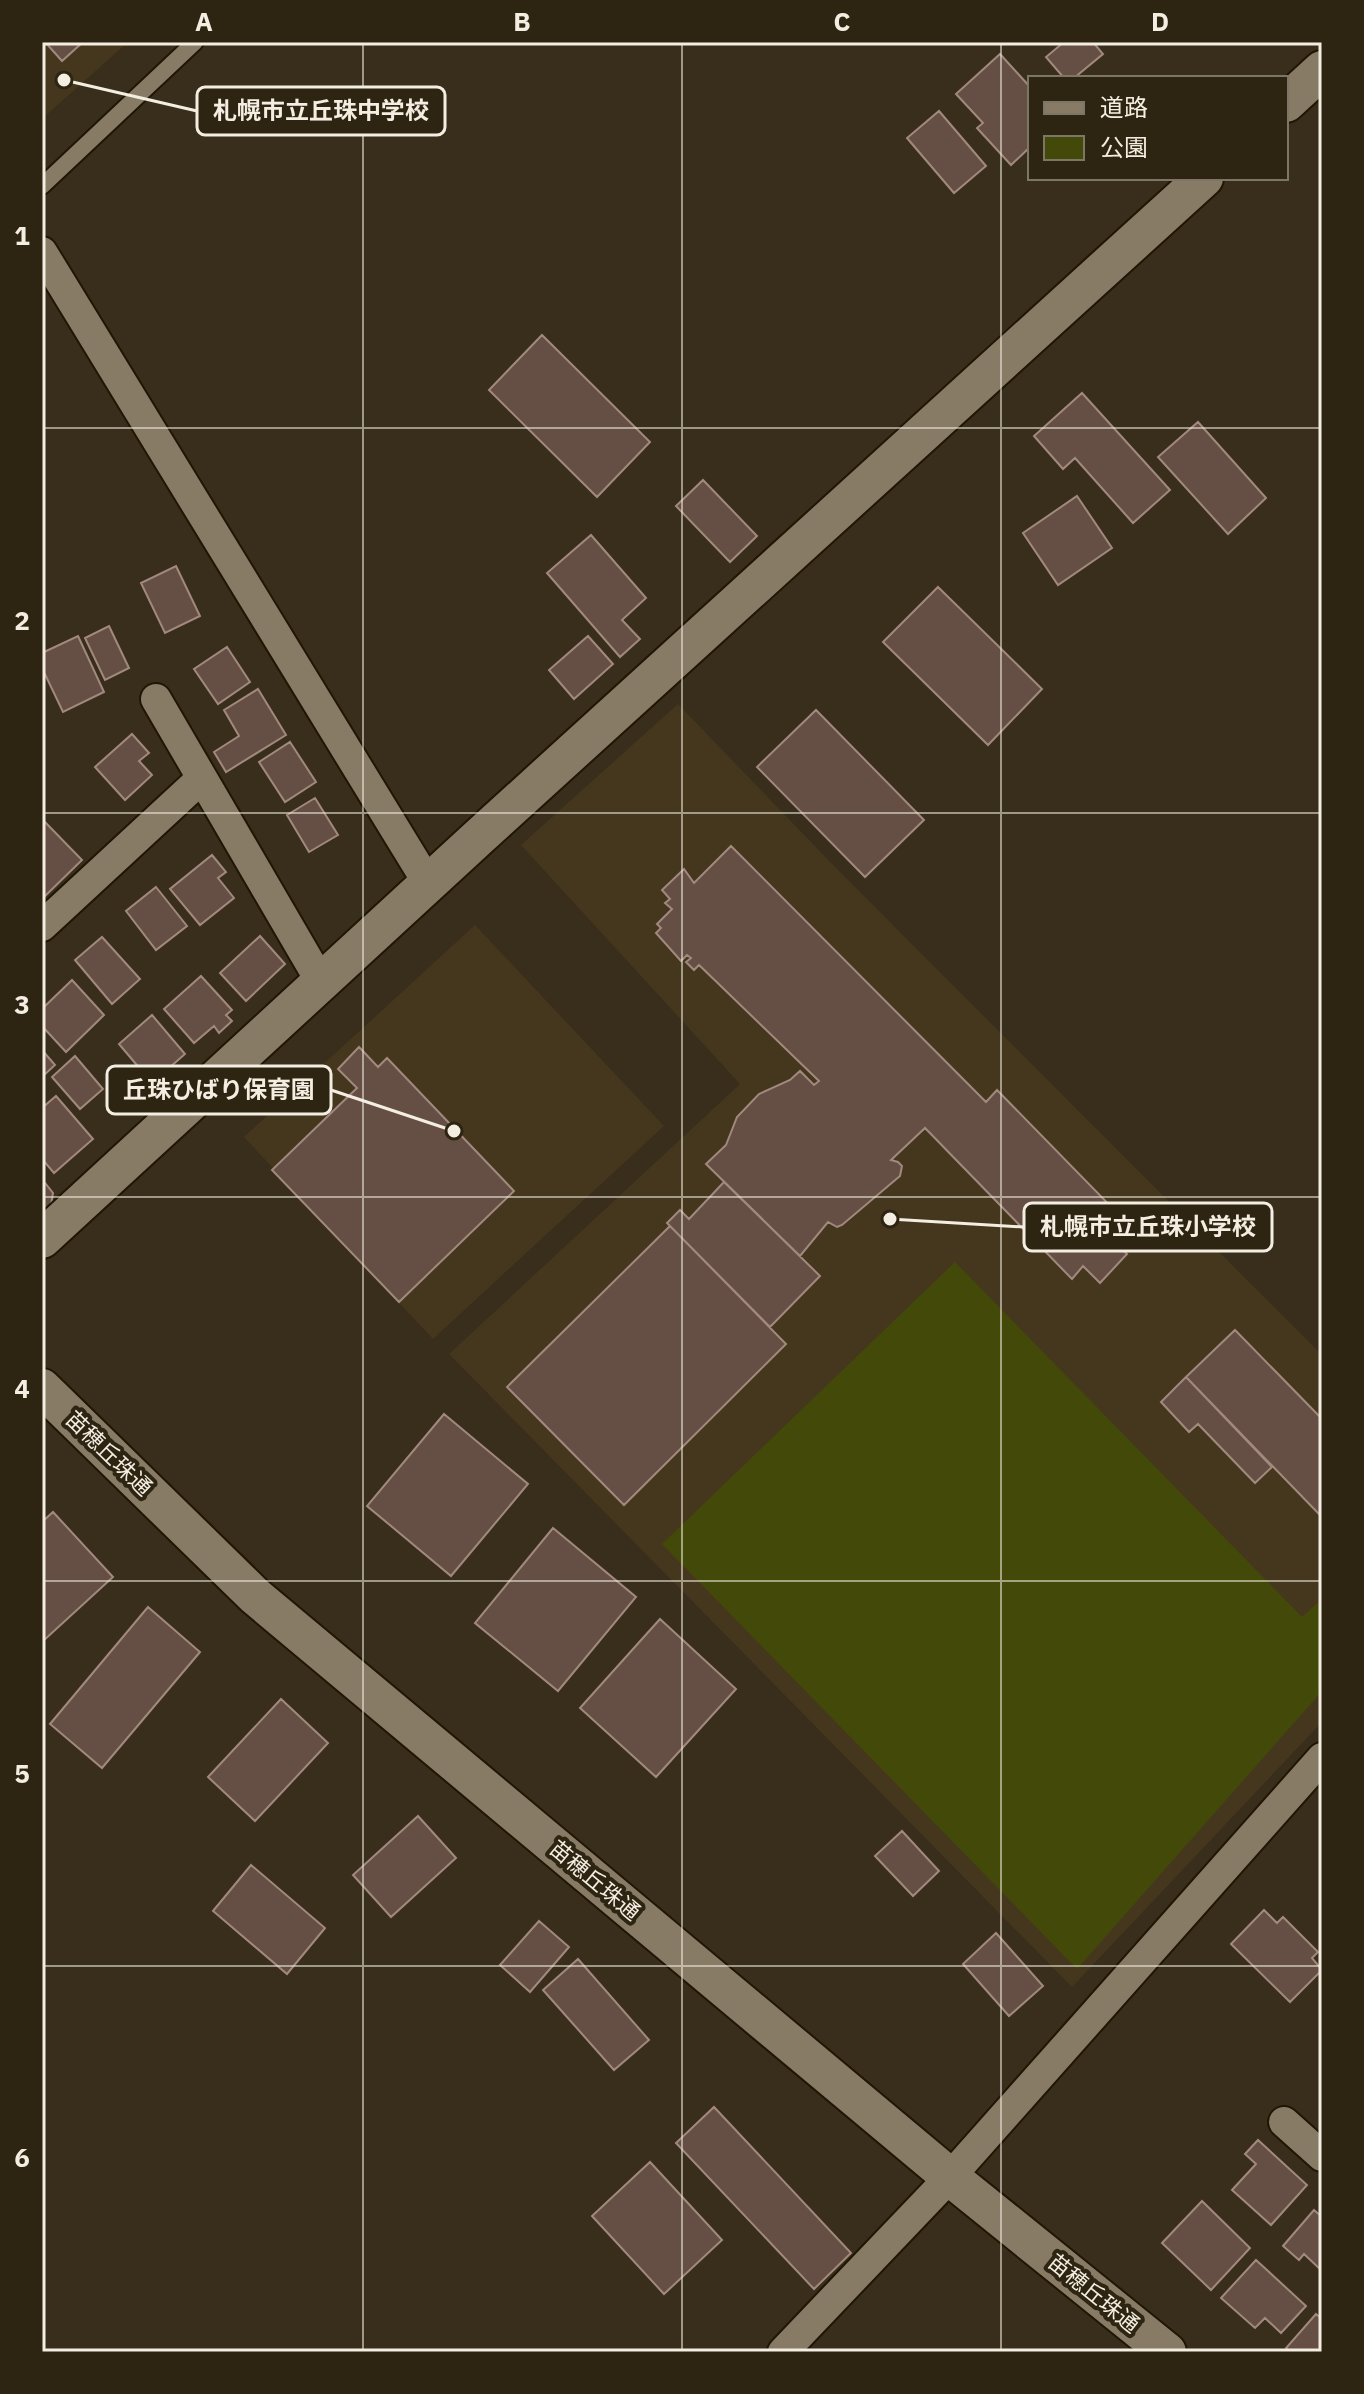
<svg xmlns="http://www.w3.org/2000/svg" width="1364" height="2394" font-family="'IBM Plex Sans','Noto Sans JP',sans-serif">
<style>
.built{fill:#45371d}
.green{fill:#434a09}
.building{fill:#654f45;stroke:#a2897e;stroke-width:2}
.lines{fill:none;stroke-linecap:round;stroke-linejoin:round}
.service-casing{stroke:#201604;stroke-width:20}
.minor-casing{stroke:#201604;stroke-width:34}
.tertiary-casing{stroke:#201604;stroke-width:42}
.service{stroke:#887b66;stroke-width:16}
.minor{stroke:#887b66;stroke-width:30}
.tertiary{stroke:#887b66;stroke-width:38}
.grid{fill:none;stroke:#f4eee2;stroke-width:2;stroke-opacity:0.55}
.labels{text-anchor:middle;stroke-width:8;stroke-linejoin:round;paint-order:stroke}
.street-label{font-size:22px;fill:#f4eee2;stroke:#2e2412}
.leader{fill:none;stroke:#f4eee2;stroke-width:3}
.callout-dot{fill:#f4eee2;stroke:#2e2412;stroke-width:3}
.callout{fill:#2e2412;stroke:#f4eee2;stroke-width:3}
.callout-label{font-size:24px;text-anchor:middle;font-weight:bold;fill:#f4eee2}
.neatline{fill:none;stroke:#f4eee2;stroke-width:3}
.grid-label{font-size:26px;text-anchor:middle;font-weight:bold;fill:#f4eee2}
</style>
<rect width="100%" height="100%" fill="#382e1b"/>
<!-- built -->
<path class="built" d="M42,42H128L42,119Z
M678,704L838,870L1322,1355V1722L1072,1987L449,1354L740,1084L521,845Z
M475,925L664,1126L433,1339L244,1137Z"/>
<!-- green -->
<path class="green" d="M955,1262L1302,1617L1322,1599V1691L1077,1969L662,1544Z"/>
<!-- building -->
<path class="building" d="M45,42H83L62,61Z
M1064,42H1093L1103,54L1074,78H1064L1046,57Z
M1000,54L1030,87V147L1011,165L977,128L983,123L956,94Z
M939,111L986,166L954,193L907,138Z
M542,335L650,442L597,497L489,390Z
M1082,393L1170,490L1133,523L1075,458L1063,469L1034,436Z
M1198,422L1266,498L1228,534L1158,457Z
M703,480L757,536L730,562L676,506Z
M1077,496L1112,548L1058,585L1023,533Z
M591,535L646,598L622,620L640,639L620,657L547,573Z
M176,566L200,616L165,633L141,583Z
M938,587L1042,689L988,745L883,642Z
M109,626L129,668L105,680L85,638Z
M78,636L104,692L63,712L42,668V653Z
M588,636L613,664L574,699L549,670Z
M227,647L250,682L218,704L194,669Z
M258,689L286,735L226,772L214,752L239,736L224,710Z
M816,710L924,820L865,877L757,767Z
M132,734L149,753L139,761L152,775L125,800L95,767Z
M290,742L316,782L285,802L259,762Z
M315,798L338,835L309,852L287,815Z
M42,819L82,860L43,898H42Z
M731,846L986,1102L997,1090L1126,1222L1112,1238L1127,1254L1100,1283L1083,1266L1072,1279L925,1128L891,1160L898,1162L902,1166L900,1176L842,1225L837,1227L828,1222L800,1256L706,1164L726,1145L737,1117L759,1094L790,1080L800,1071L814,1085L819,1081L699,965L694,970L686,962L691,958L687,955L681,961L656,933L661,928L657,924L672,909L665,903L670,899L662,890L684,869L694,883Z
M212,855L226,872L218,878L234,898L200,925L170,889Z
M156,887L187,926L156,950L126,911Z
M260,936L285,964L246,1001L220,973Z
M102,937L140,979L112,1004L75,960Z
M201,976L232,1010L226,1015L232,1021L219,1033L214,1026L194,1043L164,1009Z
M72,980L104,1015L66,1052L42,1026V1009Z
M152,1015L185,1054L152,1083L119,1044Z
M359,1047L378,1067L387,1058L514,1191L399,1302L272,1170L357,1088L338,1069Z
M42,1050L55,1065L42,1077Z
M75,1056L103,1089L80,1109L52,1077Z
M56,1096L93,1139L54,1173L42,1159V1108Z
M42,1179L53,1193L50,1211L42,1217Z
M724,1182L820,1276L770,1327L667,1223L680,1210L689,1219Z
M670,1226L786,1344L624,1505L507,1387Z
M1235,1330L1322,1419V1511L1319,1514L1186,1377Z
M1186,1377L1272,1467L1255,1483L1198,1424L1189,1432L1161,1402Z
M444,1414L528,1484L451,1576L367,1506Z
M53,1512L113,1577L42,1642V1522Z
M553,1528L636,1597L558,1691L475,1623Z
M148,1607L200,1652L102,1768L50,1724Z
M660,1619L736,1689L656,1777L580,1708Z
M281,1699L328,1743L255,1821L208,1777Z
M418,1816L456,1858L391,1917L353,1875Z
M902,1831L939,1871L913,1896L875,1856Z
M251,1865L325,1928L287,1974L213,1911Z
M1264,1910L1277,1923L1283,1917L1318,1952L1312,1958L1322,1970L1290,2002L1231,1944Z
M539,1921L569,1947L530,1992L500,1965Z
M996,1933L1043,1986L1009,2016L963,1964Z
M578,1959L649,2040L614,2070L543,1990Z
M714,2107L851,2253L814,2289L676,2143Z
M1258,2140L1307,2185L1271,2225L1232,2190L1256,2164L1245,2154Z
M650,2162L722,2240L664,2294L592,2216Z
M1202,2201L1250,2248L1211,2290L1162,2243Z
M1314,2210L1322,2217V2271L1304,2254L1299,2260L1283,2246Z
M1256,2260L1306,2306L1281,2333L1265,2318L1255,2328L1221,2298Z
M1316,2314L1322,2319V2352H1291L1286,2348Z"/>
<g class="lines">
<!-- service casing -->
<g class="service-casing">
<path id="service" d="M42,186L195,42"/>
</g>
<!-- minor casing -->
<g class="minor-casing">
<path id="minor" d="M42,252L428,883
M156,699L321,982
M42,926L202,778
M1284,2122L1322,2156
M783,2352L950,2177L1322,1758"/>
</g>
<!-- tertiary casing -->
<g class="tertiary-casing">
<path id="tertiary" d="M1286,103L1322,70
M42,1239L480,836L1204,178
M42,1388L255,1596L950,2177L1167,2352"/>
</g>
<!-- service -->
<use href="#service" class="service"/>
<!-- minor -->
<use href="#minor" class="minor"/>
<!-- tertiary -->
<use href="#tertiary" class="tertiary"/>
</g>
<!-- grid -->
<path class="grid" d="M363,42V2352M682,42V2352M1001,42V2352M42,428H1322M42,813H1322M42,1197H1322M42,1581H1322M42,1966H1322"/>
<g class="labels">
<!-- street labels -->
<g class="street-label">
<text transform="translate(109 1453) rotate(44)" y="8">苗穂丘珠通</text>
<text transform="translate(595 1880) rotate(40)" y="8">苗穂丘珠通</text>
<text transform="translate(1094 2293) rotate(39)" y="8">苗穂丘珠通</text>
</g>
</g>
<!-- callouts -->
<path class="leader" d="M64 80L197 111M454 1131L331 1090M890 1219L1024 1227"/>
<g class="callout-dot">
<circle cx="64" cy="80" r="8"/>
<circle cx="454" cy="1131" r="8"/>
<circle cx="890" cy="1219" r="8"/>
</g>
<g class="callout">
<rect x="197" y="87" width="248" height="48" rx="8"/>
<rect x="107" y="1066" width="224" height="48" rx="8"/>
<rect x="1024" y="1203" width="248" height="48" rx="8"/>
</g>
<g class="callout-label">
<text x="321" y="119">札幌市立丘珠中学校</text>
<text x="219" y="1098">丘珠ひばり保育園</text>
<text x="1148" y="1235">札幌市立丘珠小学校</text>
</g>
<!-- border -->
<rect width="1364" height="2394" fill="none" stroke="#2e2412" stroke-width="88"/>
<!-- legend -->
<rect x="1028" y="76" width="260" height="104" fill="#2e2412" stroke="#7d7565" stroke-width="2"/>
<rect x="1044" y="102" width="40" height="12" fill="#887b66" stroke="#7d7565" stroke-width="2"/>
<text x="1100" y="116" font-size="24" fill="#f4eee2">道路</text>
<rect x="1044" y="136" width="40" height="24" fill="#434a09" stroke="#7d7565" stroke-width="2"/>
<text x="1100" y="156" font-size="24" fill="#f4eee2">公園</text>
<rect x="44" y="44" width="1276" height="2306" class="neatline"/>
<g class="grid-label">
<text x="204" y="31">A</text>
<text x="522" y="31">B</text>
<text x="842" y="31">C</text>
<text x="1160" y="31">D</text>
<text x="22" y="245">1</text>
<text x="22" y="630">2</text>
<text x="22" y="1014">3</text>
<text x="22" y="1398">4</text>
<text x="22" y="1783">5</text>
<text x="22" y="2167">6</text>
</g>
</svg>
